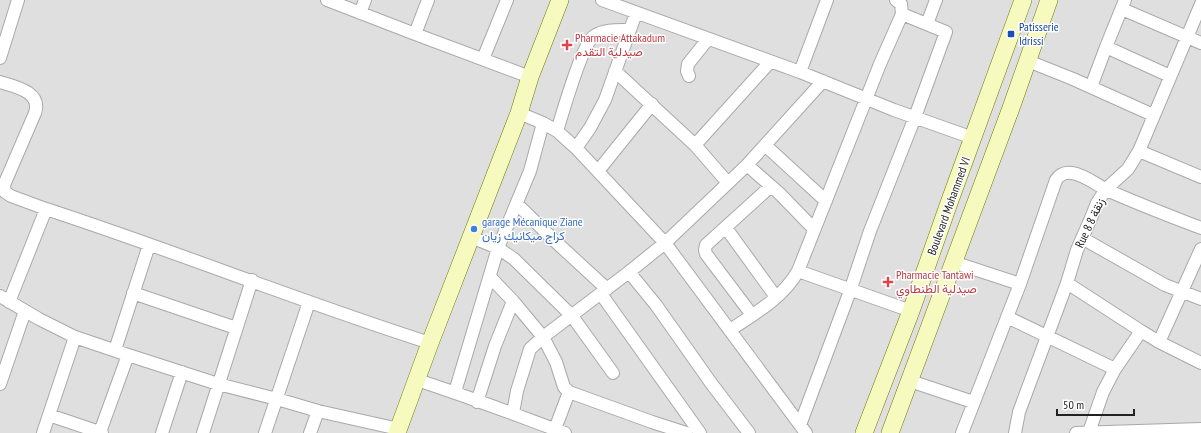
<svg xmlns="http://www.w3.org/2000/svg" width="1201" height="433" font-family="'PT Sans Narrow',Vazirmatn,sans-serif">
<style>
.residential{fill:#e0dfdf}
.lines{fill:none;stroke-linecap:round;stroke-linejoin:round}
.street-casing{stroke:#a9a9a9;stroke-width:14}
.secondary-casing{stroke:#707d05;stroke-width:18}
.street{stroke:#fff;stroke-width:12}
.secondary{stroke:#f7fabf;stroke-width:17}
.transit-dot{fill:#1a4fb4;stroke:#fff;stroke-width:1.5}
.health-dot{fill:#e0444e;stroke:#fff;stroke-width:1.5}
.shop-dot{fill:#3f7fe0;stroke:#fff;stroke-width:1.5}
.labels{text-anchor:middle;stroke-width:3;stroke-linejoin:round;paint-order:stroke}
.transit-label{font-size:12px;fill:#164399;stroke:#fff;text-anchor:start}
.health-label{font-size:12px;fill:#be3a42;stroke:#fff;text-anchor:start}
.street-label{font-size:12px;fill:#222;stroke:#fff}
.shop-label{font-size:12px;fill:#366cbe;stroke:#fff;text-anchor:start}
</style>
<rect width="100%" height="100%" fill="#f2efe9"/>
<!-- residential -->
<path class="residential" d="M0,0H1201V433H0Z"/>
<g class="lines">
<!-- street casing -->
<g class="street-casing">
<path id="street" d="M327,0L415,34
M428,0L415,34L530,77
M602,0L800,72L894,110L973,138
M896,0L901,4L902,14
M1122,9L1201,43
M360,13L365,0
M927,24L936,0
M1106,47L1170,76
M0,58L18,0
M483,59L507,0
M1028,61L1073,79L1153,115
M615,71L695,145L728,183
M800,72L827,0
M689,76L687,71L688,64L708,39
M0,82C16,87 42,92 35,113L4,185L5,192L11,196L46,209
M1091,87L1106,47L1125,0
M519,113L543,123L557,131L576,148L665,243L806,433
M557,131C562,115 582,44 594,36C604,29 618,30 630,30
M695,145L770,62
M766,146L826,201
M576,148L590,128L605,100L636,13
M1139,151L1201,177
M747,165L779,193L814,229
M598,171L652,104
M517,204L557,243L607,289
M726,228L776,297
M471,237L498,248L514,259L572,316L613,373
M1082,238L1165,285L1201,299
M1201,249L1159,342L1201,363
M953,262L1020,284
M798,271L911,311
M629,272L656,305L711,383L749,433
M490,277L513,301L543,337L556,362L564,387L569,392L652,422L686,433
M1067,283L1141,331L1159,342
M133,293L236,328
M601,294L700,433
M0,296L39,319L75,337L128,355L218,384L277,399L318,411L399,429
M9,302L46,209C175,251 301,302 430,343
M752,315L706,254L705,250L706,245L771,186
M1007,317L1115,369
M730,330C754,314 783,298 798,271L880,64L902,14L946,32L915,117L870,231L850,291L800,425
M115,350L149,245
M417,380C467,396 516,415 565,433
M910,381L973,402
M0,384L25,311
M455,392L498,248L530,171L543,123
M477,402L495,346L513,301
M513,413L517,391L530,349L543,337L629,272L665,243L747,165L823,81
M49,415L102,433
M555,429L569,392
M100,432L128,355
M1089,432L1103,392L1115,369L1141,331
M43,433L75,337
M162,433L182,372
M203,433L252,280
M265,433L309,302
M310,433L318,411
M962,433L1020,284L1056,180C1060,174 1065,172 1072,173C1085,175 1095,184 1107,190C1138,204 1170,216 1201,228
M1015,433L1019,412L1067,283L1077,250L1091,218L1097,203L1106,189L1128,169L1139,151L1201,4
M1076,433L1201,429"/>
</g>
<!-- secondary casing -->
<g class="secondary-casing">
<path id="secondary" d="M397,433L430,343L519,113L530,77L560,0
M864,433L911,311L949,203L1023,0
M890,433L1011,108L1049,0"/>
</g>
<!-- street -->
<use href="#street" class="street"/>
<!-- secondary -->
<use href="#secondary" class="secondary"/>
</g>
<!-- markers -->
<rect class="transit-dot" x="1007" y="30" width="8" height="8" rx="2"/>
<g class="health-dot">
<path d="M565 39h4v4h4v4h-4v4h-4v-4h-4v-4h4z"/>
<path d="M886 276h4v4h4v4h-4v4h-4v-4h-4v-4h4z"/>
</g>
<circle class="shop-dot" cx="474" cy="229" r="4"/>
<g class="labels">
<!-- transit labels -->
<g class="transit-label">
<text x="1019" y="31">Patisserie<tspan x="1019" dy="14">Idrissi</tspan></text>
</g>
<!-- health labels -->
<g class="health-label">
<text x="575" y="42">Pharmacie Attakadum<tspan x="575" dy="14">صيدلية التقدم</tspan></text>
<text x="896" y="279">Pharmacie Tantawi<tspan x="896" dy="14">صيدلية الطنطاوي</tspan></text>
</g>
<!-- street labels -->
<g class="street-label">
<text transform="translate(949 206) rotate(-70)" y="4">Boulevard Mohammed VI</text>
<text transform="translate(1090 223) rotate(-65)" y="4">Rue 8 8 زنقة</text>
</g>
<!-- shop labels -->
<g class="shop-label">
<text x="482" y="226">garage Mécanique Ziane<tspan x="482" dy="14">كراج ميكانيك زيان</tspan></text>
</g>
</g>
<!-- scale -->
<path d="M1057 409v6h77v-6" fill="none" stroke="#222222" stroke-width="2"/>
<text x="1063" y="409" font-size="12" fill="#222222" stroke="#ffffff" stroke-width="3" paint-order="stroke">50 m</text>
</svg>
